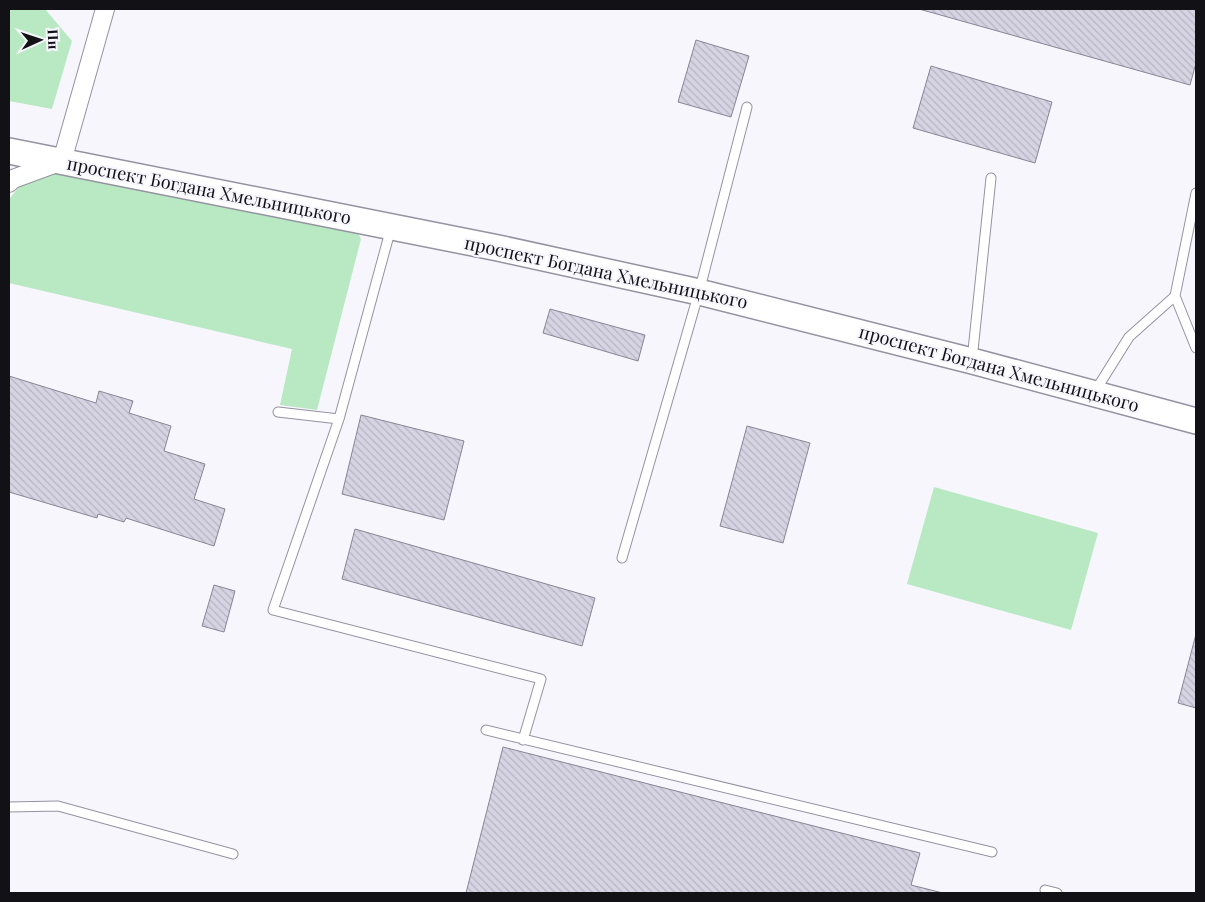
<svg xmlns="http://www.w3.org/2000/svg" width="1205" height="902" font-family="'Playfair Display',serif">
<style>
.grass{fill:#b8e9c3}
.building{fill:url(#building-back-hatch);stroke:#888594}
.lines{fill:none;stroke-linecap:round;stroke-linejoin:round}
.lane-casing{stroke:#9592a1;stroke-width:11}
.street-casing{stroke:#9592a1;stroke-width:20}
.secondary-casing{stroke:#9592a1;stroke-width:28}
.lane{stroke:#fff;stroke-width:9}
.street{stroke:#fff;stroke-width:18}
.secondary{stroke:#fff;stroke-width:25}
.labels{text-anchor:middle;stroke-width:4.5;stroke-linejoin:round;paint-order:stroke}
.street-label{font-size:18px;fill:#121116;stroke:#f7f6fd}
</style>
<defs>
<pattern id="building-back-hatch" width="6" height="6" patternUnits="userSpaceOnUse" patternTransform="scale(1.25)"><rect width="6" height="6" fill="#d6d3e3"/><path d="M-1 5l2 2M0 0l6 6M5-1l2 2" fill="none" stroke="#b7b4c2"/></pattern>
</defs>
<rect width="100%" height="100%" fill="#f7f6fd"/>
<!-- grass -->
<path class="grass" d="M9,9H45L72,41L52,109L9,101Z
M64,171L354,225L361,239L317,410L280,405L292,349L9,283V199L21,185Z
M934,487L1098,533L1071,630L907,584Z"/>
<!-- building -->
<path class="building" d="M919,9H1196V63L1190,85Z
M696,40L749,56L731,117L678,102Z
M931,66L1052,102L1035,163L913,128Z
M550,309L645,335L638,361L543,333Z
M9,376L96,403L99,391L133,401L129,413L171,426L164,451L205,464L194,499L225,509L214,546L126,518L124,522L98,514L97,518L9,492Z
M361,415L464,441L444,520L342,494Z
M747,426L810,443L783,543L720,526Z
M355,529L595,598L582,646L342,579Z
M214,585L235,591L224,632L202,626Z
M1196,634V708L1178,703Z
M503,747L920,853L911,885L943,893H466Z"/>
<g class="lines">
<!-- lane casing -->
<g class="lane-casing">
<path id="lane" d="M1196,193L1175,296L1196,348
M391,228L339,419L273,610L541,679L523,740
M972,360L991,178
M1094,393L1129,337L1175,296
M278,412L339,419
M622,558L699,292L747,107
M486,730L992,852
M9,807L58,806L233,854
M1045,890L1057,893"/>
</g>
<!-- street casing -->
<g class="street-casing">
<path id="street" d="M9,183L13,179L62,161L105,9"/>
</g>
<!-- secondary casing -->
<g class="secondary-casing">
<path id="secondary" d="M9,151L498,248L699,292L972,361L1196,421"/>
</g>
<!-- lane -->
<use href="#lane" class="lane"/>
<!-- street -->
<use href="#street" class="street"/>
<!-- secondary -->
<use href="#secondary" class="secondary"/>
</g>
<g class="labels">
<!-- street labels -->
<g class="street-label">
<text transform="translate(209 191) rotate(11)" y="6">проспект Богдана Хмельницького</text>
<text transform="translate(606 273) rotate(12)" y="6">проспект Богдана Хмельницького</text>
<text transform="translate(999 369) rotate(15)" y="6">проспект Богдана Хмельницького</text>
</g>
</g>
<!-- border -->
<rect width="1205" height="902" fill="none" stroke="#121116" stroke-width="20"/>
<!-- north arrow -->
<g transform="translate(40 40) rotate(87)" stroke="#f7f6fd" stroke-width="4" paint-order="stroke">
<path d="M0-4L9 19L0 12L-9 19Z" fill="#121116"/>
<text y="-8" font-size="14" font-weight="bold" text-anchor="middle" fill="#121116">Пн</text>
</g>
</svg>
